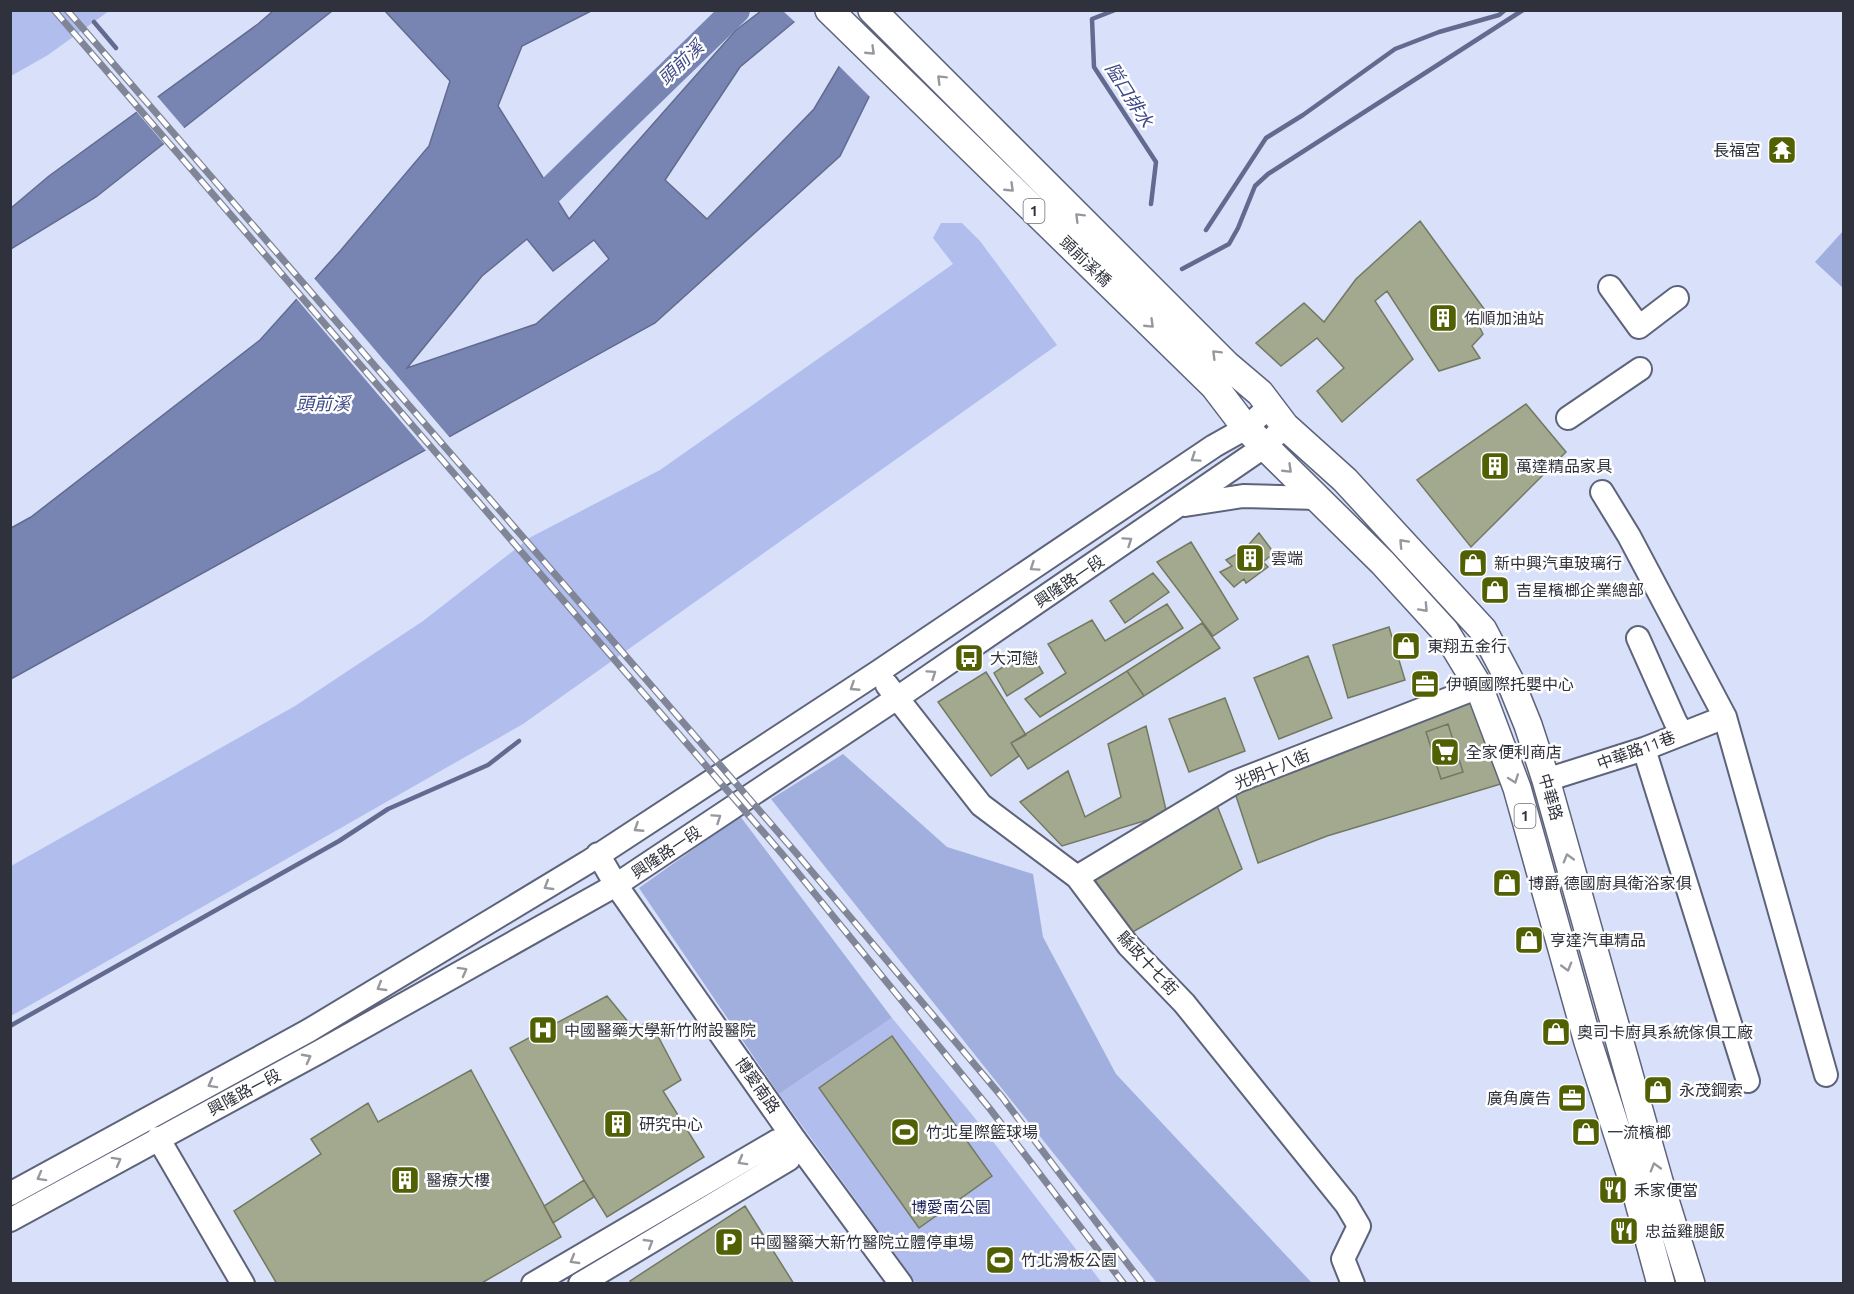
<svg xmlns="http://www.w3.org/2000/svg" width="1854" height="1294" font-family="Ubuntu,'Noto Sans TC',sans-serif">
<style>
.green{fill:#b1beed}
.forest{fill:#a1afdf}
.water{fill:#7884b2;stroke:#626b8f;stroke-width:1.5;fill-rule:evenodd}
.pier{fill:#d8e0fa}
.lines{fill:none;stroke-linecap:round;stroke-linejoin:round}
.stream{stroke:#626b8f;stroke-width:4.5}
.river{stroke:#7884b2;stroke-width:28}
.building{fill:#a2a98f;stroke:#737961;stroke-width:1.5}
.minor-casing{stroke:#5d637a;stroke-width:26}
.major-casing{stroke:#5d637a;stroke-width:30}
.minor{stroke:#fff;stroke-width:22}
.major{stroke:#fff;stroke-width:27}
.rail-casing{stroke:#808697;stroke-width:7}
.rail{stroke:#fff;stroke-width:4.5;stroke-dasharray:14;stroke-linecap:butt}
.oneway{stroke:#97989e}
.labels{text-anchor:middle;stroke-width:5;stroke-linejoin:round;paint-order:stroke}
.shield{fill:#fff;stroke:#6d7076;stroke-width:1.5}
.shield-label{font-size:15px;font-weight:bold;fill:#2f323c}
.poi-label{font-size:16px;fill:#2f323c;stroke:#fff;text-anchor:start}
.street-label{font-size:16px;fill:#2f323c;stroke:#fff}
.park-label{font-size:16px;fill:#1b235c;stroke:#fff}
.water-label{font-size:18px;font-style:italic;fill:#3d4986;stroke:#fff}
</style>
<rect width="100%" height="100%" fill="#d8e0fa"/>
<!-- green -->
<path class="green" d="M11,10H109V11L48,55L11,76Z
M941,223H962L980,241L1057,345L523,724L11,1016V866L295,706L423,621L531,537L660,470L953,264L933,238Z
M892,1018L974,1117L1102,1283H916L779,1094Z"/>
<!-- forest -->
<path class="forest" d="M1843,231V288L1815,262Z
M843,754L947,847L1033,874L1043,937L1116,1074L1312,1283H1157L771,799Z
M740,816L892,1018L779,1094L639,888Z"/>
<!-- water -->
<path class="water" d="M273,11H332L96,197L11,249V208L49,176L258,24Z
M385,11H591L522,46L498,106L569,219L736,30L761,11H807L740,67L665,180L707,219L814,109L872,11H911L840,156L655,323L11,679V528L31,517L260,340L341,250L429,146L450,81ZM527,239L553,271L594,240L609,259L536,324L407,368L482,276Z"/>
<!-- pier -->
<path class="pier" d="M810,10L796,23L783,11V10Z
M868,10H914L871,98L837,64Z
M156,95L186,130L166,146L135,110Z
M313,277L451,439L427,452L295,297Z"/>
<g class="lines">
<!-- stream -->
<path class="stream" d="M1115,10L1092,19L1094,67L1156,162L1151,204
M94,22L116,48
M1206,230L1266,138L1303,115L1395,49L1439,32L1499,15L1505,10
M1182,269L1229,244L1238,228L1255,186L1268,174L1523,10
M10,1026L339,841L388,809L488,765L519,741"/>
<!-- river -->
<path class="river" d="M523,217L736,10"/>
</g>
<!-- building -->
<path class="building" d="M1777,146L1788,149L1786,154L1776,152Z
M1420,221L1487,313L1477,322L1483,334L1472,346L1480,358L1439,371L1387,291L1375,301L1413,359L1342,422L1317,391L1344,368L1317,338L1281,366L1256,343L1304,303L1324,322L1356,279Z
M1526,404L1566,452L1471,547L1417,480Z
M1259,533L1274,553L1263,562L1268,567L1246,583L1244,579L1234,587L1220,572L1232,566L1226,560L1244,550Z
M1191,542L1238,619L1213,636L1157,562Z
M1153,573L1169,592L1125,623L1110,601Z
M1167,604L1183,628L1040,717L1025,699L1066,673L1048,644L1092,620L1105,641Z
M1202,623L1220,648L1144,696L1127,671Z
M1389,627L1405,680L1348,698L1333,645Z
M1029,649L1043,673L1007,696L994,673Z
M1308,656L1332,718L1279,739L1254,678Z
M1127,671L1144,696L1028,769L1011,743Z
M986,672L1026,735L1011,743L1019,756L991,776L938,702Z
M1225,698L1245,751L1189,772L1169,719Z
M1474,700L1504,783L1327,836L1258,863L1235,793Z
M1448,724L1463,772L1441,779L1426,732Z
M1146,726L1167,814L1062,846L1020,802L1068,771L1085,817L1121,797L1108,744Z
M1216,803L1242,869L1131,933L1094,879Z
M607,996L634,1029L650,1021L681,1080L663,1091L704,1157L607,1217L584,1180L510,1048Z
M892,1036L992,1176L919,1228L819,1088Z
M471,1070L561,1237L480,1284H277L234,1211L321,1154L311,1139L368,1103L378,1122Z
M584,1180L594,1197L553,1223L544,1206Z
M745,1206L794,1284H631L630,1281Z"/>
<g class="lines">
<!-- minor casing -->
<g class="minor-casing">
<path id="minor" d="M1610,287L1639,327L1677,298
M1568,418L1640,369
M1602,492L1629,536L1725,717L1826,1075
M1185,505L1243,496L1318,498
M1638,638L1675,721L1682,733
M887,685L981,805L1077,877L1128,945L1184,1003L1346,1204L1359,1226L1343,1259L1353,1284
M1644,749L1748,1081
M1546,780L1644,749L1725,717
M598,854L616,885L795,1140L901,1284
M1077,877L1235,782L1479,687
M158,1138L243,1284
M10,1194L308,1031L588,862L878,672L1214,446L1246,428L1270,406
M10,1220L319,1052L616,885L906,692L1265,446L1277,434
M533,1284L777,1141L795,1140
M580,1284L789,1159L795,1140"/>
</g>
<!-- major casing -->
<g class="major-casing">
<path id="major" d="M829,10L1214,386L1246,428L1382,562L1445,631L1479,687L1517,788L1588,1042L1635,1188L1661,1284
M872,10L1227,365L1260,393L1285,426L1345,480L1483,630L1511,683L1528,725L1546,780L1659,1181L1691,1284"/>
</g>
<!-- minor -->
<use href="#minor" class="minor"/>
<!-- major -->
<use href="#major" class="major"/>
<!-- rail casing -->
<g class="rail-casing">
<path id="rail" d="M54,10L789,862L990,1109L1124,1284
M67,10L797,854L1002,1097L1143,1284"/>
</g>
<!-- rail -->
<use href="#rail" class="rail"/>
</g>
<!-- one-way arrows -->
<defs><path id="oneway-chevron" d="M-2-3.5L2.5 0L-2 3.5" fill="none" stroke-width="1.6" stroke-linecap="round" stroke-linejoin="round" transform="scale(1.5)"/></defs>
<g class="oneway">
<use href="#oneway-chevron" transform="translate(871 51) rotate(44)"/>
<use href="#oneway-chevron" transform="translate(941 79) rotate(-135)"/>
<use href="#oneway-chevron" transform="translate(1010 188) rotate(44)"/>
<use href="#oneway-chevron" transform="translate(1079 217) rotate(-135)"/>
<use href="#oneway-chevron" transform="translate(1150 324) rotate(44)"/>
<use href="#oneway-chevron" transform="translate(1216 354) rotate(-135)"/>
<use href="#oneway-chevron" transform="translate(1195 458) rotate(146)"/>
<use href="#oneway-chevron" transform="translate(1288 469) rotate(44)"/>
<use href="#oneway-chevron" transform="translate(1128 541) rotate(-34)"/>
<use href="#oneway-chevron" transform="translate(1403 543) rotate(-133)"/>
<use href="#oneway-chevron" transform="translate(1034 567) rotate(146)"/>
<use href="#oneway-chevron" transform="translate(1424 608) rotate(47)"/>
<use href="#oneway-chevron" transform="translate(932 674) rotate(-34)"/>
<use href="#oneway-chevron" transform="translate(854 687) rotate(147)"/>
<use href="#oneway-chevron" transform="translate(1514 779) rotate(70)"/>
<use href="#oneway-chevron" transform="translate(717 818) rotate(-34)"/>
<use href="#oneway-chevron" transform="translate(638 828) rotate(147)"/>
<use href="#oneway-chevron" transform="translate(1568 858) rotate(-106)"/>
<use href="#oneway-chevron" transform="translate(548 886) rotate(149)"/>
<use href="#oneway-chevron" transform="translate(1567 967) rotate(74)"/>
<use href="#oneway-chevron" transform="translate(463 971) rotate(-29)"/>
<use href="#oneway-chevron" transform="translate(381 987) rotate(149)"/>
<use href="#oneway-chevron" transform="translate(307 1058) rotate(-28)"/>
<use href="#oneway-chevron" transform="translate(212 1084) rotate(151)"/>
<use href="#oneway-chevron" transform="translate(117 1161) rotate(-29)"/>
<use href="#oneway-chevron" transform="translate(742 1161) rotate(151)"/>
<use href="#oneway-chevron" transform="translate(1655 1167) rotate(-106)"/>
<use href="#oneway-chevron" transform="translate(41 1177) rotate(151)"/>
<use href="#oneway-chevron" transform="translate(649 1243) rotate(-31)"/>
<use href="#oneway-chevron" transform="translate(574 1260) rotate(150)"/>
</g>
<!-- icons -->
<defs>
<g id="temple-square" transform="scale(1.5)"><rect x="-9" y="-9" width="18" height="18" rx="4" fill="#516002" stroke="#fff"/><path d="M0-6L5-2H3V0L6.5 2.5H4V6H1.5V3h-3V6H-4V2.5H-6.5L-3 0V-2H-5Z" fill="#fff"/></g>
<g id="building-square" transform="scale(1.5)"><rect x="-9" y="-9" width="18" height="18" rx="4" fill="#516002" stroke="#fff"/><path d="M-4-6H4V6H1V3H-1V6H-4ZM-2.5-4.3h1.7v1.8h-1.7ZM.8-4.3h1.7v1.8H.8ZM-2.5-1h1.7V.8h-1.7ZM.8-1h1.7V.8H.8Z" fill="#fff"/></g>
<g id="shop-square" transform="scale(1.5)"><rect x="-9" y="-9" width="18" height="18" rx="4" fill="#516002" stroke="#fff"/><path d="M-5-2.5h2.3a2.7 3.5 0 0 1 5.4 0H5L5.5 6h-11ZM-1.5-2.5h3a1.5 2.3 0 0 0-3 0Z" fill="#fff"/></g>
<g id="bus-square" transform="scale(1.5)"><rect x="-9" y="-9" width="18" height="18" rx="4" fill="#516002" stroke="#fff"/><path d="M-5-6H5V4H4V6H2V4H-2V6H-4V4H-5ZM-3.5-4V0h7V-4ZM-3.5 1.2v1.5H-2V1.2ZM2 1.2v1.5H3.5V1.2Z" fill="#fff"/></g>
<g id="office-square" transform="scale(1.5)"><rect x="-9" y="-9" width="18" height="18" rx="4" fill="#516002" stroke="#fff"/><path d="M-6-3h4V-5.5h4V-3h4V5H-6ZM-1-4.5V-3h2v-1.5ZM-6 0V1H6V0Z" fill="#fff"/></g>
<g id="supermarket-square" transform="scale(1.5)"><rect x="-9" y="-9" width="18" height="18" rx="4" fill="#516002" stroke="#fff"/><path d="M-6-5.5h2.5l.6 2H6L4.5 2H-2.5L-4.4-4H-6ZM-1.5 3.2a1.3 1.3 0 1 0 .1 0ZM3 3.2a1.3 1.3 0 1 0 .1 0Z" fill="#fff"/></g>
<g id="hospital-square" transform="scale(1.5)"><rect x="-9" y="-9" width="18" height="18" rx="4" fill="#516002" stroke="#fff"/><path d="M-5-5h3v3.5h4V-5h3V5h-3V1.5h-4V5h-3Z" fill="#fff"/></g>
<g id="stadium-square" transform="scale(1.5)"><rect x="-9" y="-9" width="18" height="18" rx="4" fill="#516002" stroke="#fff"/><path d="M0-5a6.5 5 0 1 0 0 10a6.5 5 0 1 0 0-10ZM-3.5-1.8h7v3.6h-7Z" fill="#fff"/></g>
<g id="restaurant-square" transform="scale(1.5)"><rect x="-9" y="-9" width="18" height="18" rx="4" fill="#516002" stroke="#fff"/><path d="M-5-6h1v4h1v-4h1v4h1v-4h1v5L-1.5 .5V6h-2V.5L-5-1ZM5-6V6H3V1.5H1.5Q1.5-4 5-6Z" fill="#fff"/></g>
<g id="parking-square" transform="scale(1.5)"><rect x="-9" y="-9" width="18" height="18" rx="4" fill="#516002" stroke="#fff"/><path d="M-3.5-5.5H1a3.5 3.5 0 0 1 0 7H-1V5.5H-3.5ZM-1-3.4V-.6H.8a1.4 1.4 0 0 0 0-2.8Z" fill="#fff"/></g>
</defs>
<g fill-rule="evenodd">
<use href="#temple-square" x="1782" y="150"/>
<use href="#building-square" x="1443" y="318"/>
<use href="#building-square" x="1495" y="466"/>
<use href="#building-square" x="1250" y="558"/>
<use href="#shop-square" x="1473" y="563"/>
<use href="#shop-square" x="1495" y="590"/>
<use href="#shop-square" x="1406" y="646"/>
<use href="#bus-square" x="969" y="658"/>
<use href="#office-square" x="1425" y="684"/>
<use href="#supermarket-square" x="1445" y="752"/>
<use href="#shop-square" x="1507" y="883"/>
<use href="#shop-square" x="1529" y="940"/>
<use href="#hospital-square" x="543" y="1030"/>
<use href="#shop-square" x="1556" y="1032"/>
<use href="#shop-square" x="1658" y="1090"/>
<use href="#office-square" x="1572" y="1098"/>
<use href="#building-square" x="618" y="1124"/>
<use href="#stadium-square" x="905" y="1132"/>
<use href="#shop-square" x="1586" y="1132"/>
<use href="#building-square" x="405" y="1180"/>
<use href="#restaurant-square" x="1613" y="1190"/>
<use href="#restaurant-square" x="1624" y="1231"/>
<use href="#parking-square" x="729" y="1242"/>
<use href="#stadium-square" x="1000" y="1260"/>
</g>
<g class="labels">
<!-- shield labels -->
<g class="shield">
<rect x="1023.5" y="199" width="21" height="24" rx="4.5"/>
<rect x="1514.5" y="804" width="21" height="24" rx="4.5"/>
</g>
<g class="shield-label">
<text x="1034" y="216">1</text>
<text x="1525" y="821">1</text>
</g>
<!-- poi labels -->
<g class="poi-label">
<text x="1761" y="156" text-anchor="end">長福宮</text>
<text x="1464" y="324">佑順加油站</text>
<text x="1516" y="472">萬達精品家具</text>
<text x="1271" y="564">雲端</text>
<text x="1494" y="569">新中興汽車玻璃行</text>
<text x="1516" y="596">吉星檳榔企業總部</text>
<text x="1427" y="652">東翔五金行</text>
<text x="990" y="664">大河戀</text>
<text x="1446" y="690">伊頓國際托嬰中心</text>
<text x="1466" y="758">全家便利商店</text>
<text x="1528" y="889">博爵 德國廚具衛浴家俱</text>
<text x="1550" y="946">亨達汽車精品</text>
<text x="564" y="1036">中國醫藥大學新竹附設醫院</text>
<text x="1577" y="1038">奧司卡廚具系統傢俱工廠</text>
<text x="1679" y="1096">永茂鋼索</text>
<text x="1551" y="1104" text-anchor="end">廣角廣告</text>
<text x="639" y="1130">研究中心</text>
<text x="926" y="1138">竹北星際籃球場</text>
<text x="1607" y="1138">一流檳榔</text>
<text x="426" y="1186">醫療大樓</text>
<text x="1634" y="1196">禾家便當</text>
<text x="1645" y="1237">忠益雞腿飯</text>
<text x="750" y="1248">中國醫藥大新竹醫院立體停車場</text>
<text x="1021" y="1266">竹北滑板公園</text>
</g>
<!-- street labels -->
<g class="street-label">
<text transform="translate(1086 261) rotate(44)" y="6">頭前溪橋</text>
<text transform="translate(1069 581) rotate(-34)" y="6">興隆路一段</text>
<text transform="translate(1636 750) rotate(-20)" y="6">中華路11巷</text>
<text transform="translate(1272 769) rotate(-22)" y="6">光明十八街</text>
<text transform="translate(1551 797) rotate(74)" y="6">中華路</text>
<text transform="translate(666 852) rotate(-34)" y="6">興隆路一段</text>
<text transform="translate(1148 963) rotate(47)" y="6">縣政十七街</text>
<text transform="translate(758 1085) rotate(55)" y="6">博愛南路</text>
<text transform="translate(244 1092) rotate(-28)" y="6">興隆路一段</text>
</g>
<!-- park labels -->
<g class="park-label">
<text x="951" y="1213">博愛南公園</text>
</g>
<!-- water labels -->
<g class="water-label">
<text transform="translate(681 63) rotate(-44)" y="6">頭前溪</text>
<text transform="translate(1129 95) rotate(58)" y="6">隘口排水</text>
<text x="323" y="410">頭前溪</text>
</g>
</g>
<!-- border -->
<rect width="1854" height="1294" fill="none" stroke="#2f323c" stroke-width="24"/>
</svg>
